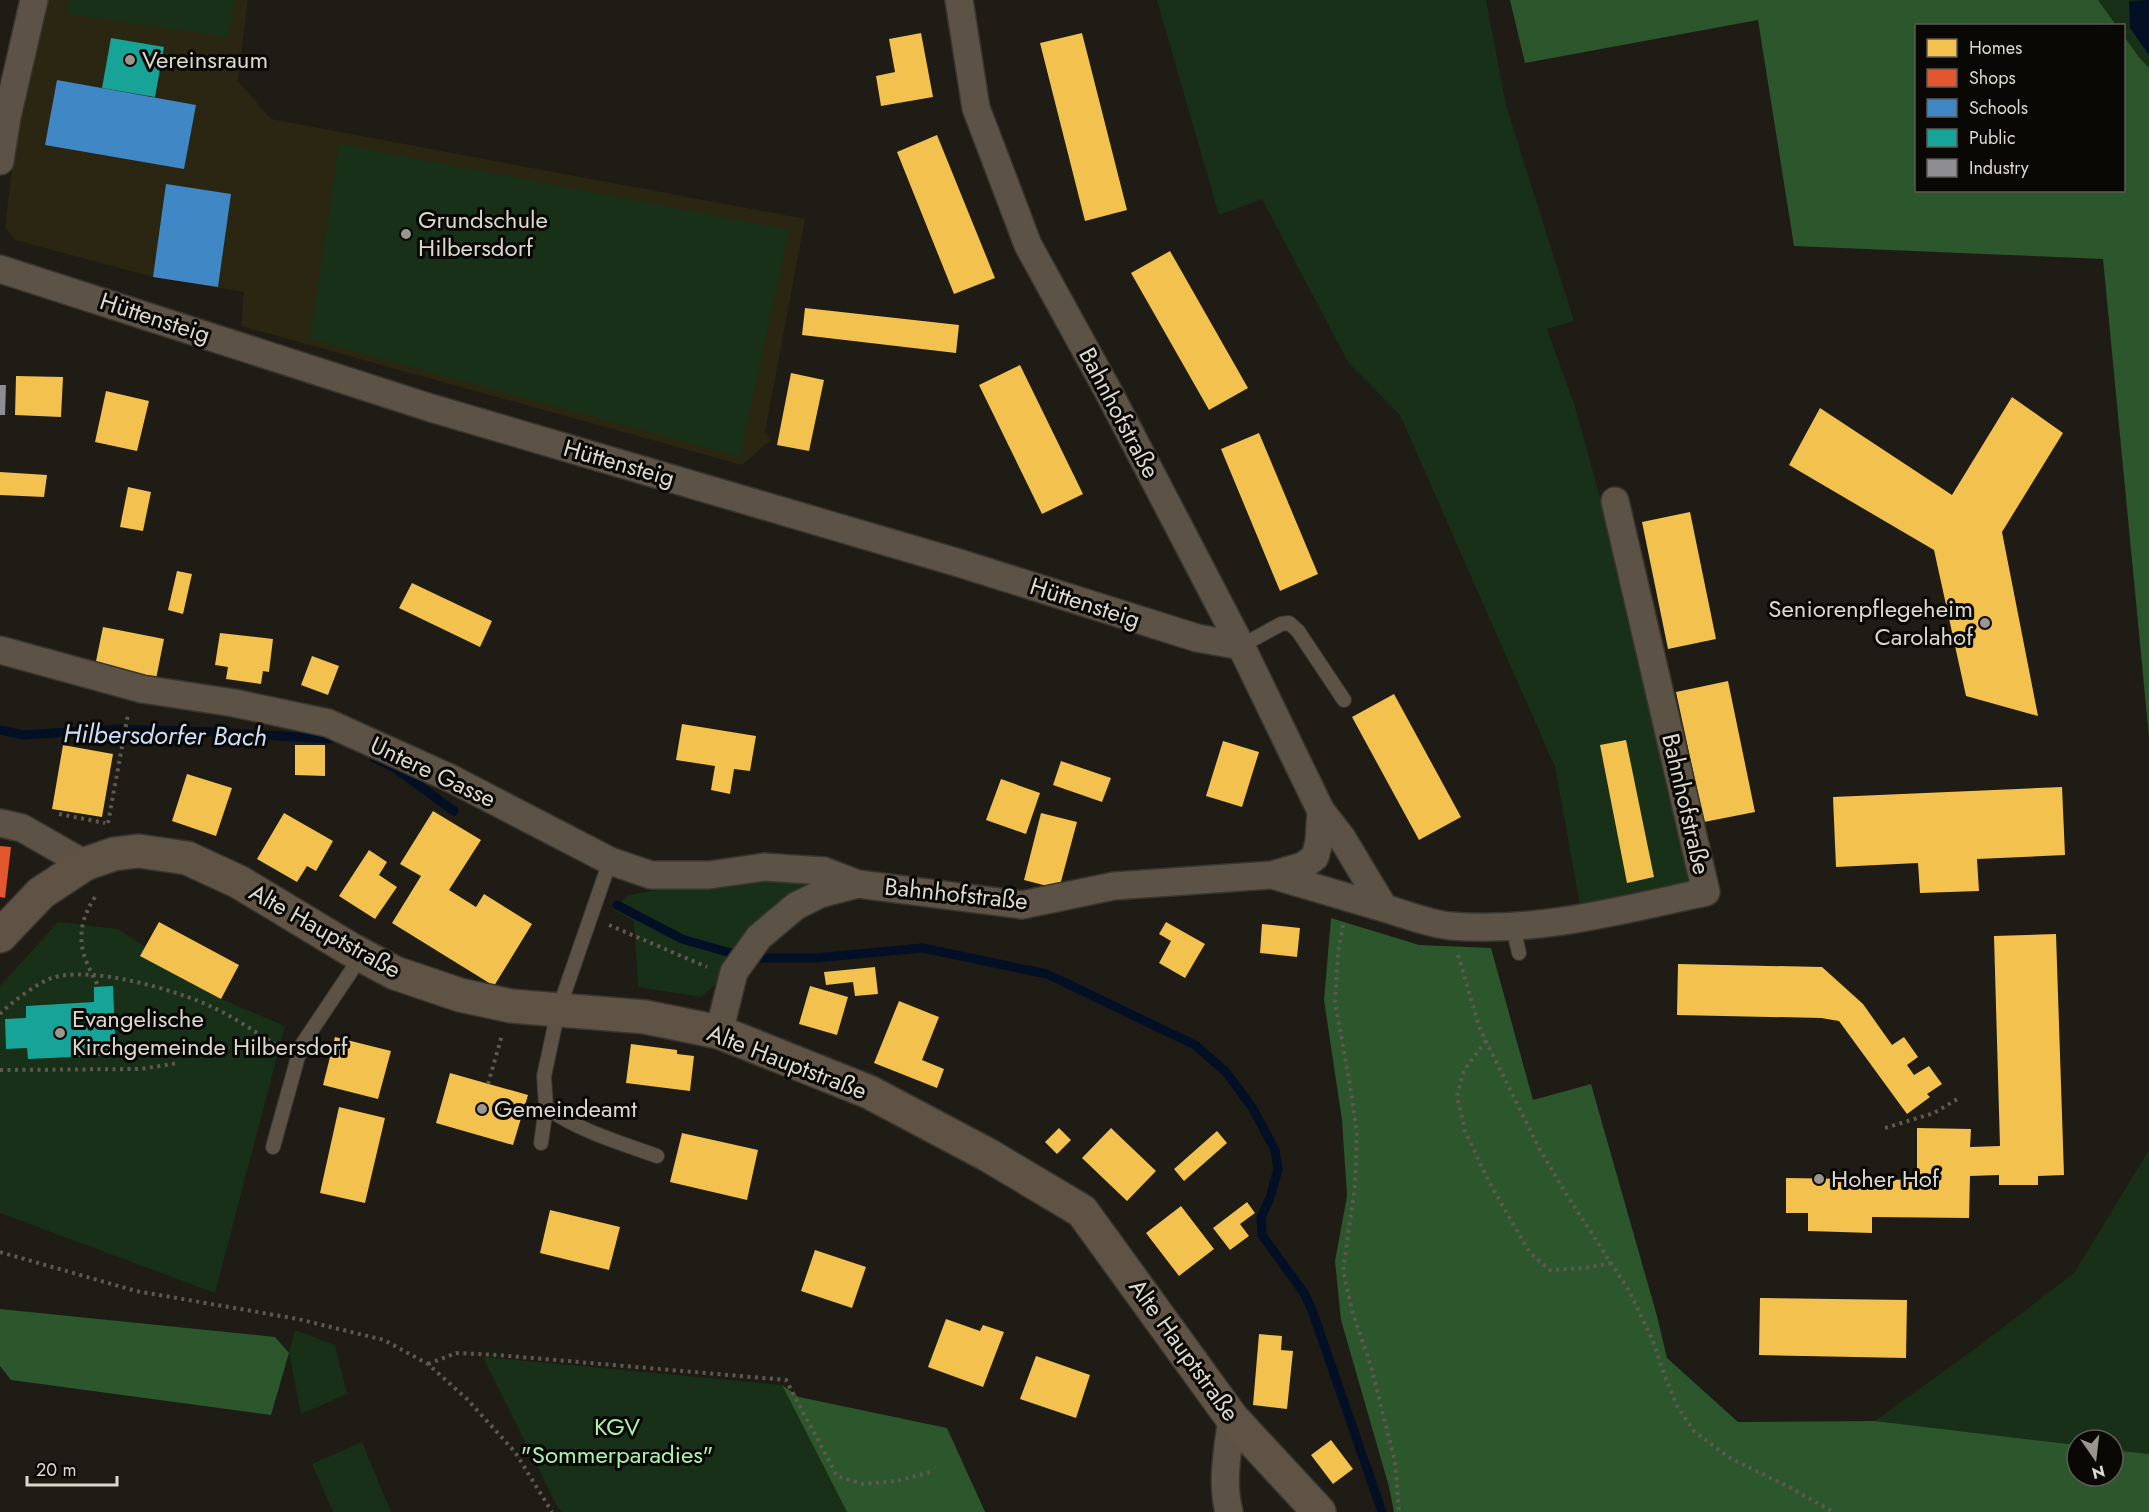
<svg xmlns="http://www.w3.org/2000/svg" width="2149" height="1512" font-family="Jost,sans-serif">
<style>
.built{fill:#2b2611}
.green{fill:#183017}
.forest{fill:#2c562b}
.water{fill:#030f24}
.homes{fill:#f2c14e}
.shops{fill:#e4572e}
.schools{fill:#3f88c5}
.public{fill:#17a398}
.industry{fill:#8d8d92}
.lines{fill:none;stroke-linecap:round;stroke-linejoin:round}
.stream{stroke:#030f24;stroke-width:9}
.service-casing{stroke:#38352f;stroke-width:16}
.minor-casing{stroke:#38352f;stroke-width:30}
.secondary-casing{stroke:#38352f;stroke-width:36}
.path{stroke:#5f5850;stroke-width:4;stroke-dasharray:3 4.5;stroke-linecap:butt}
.service{stroke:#5c5245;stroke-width:14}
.minor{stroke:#5c5245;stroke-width:27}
.secondary{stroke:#5f5345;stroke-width:33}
.poi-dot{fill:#99968d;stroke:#0a0804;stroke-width:2}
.labels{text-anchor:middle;stroke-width:6;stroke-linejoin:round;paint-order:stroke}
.poi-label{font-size:24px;fill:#dbd8ce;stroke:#0a0804;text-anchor:start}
.street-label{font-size:24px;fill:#dbd8ce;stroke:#0a0804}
.park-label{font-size:24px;fill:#aaf2a9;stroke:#0a0804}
.water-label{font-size:26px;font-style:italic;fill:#c8dffe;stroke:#0a0804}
</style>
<rect width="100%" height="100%" fill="#1e1c14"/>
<!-- built -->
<path class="built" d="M42,0H248L238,81L271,119L805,219L765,432L771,440L742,465L241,326L244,292L153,277L15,240L5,227L15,143Z"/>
<!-- green -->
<path class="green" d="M69,0H234L229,37L67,14Z
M1157,0H1486L1506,105L1574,321L1547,329L1575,407L1608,526L1692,889L1581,911L1555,767L1400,415L1348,362L1262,199L1219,215Z
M2098,0H2149V68C2137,55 2124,43 2124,26L2116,25Z
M339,144L789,230L740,457L310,339Z
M795,878L803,885L764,919L718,982L701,997L638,987L634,921L613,909L629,895L682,885Z
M58,922L118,929L145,947L141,956L221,999L285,1026L215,1293L0,1213V986Z
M2149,1150V1454L2113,1450V1440H2077V1445L1875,1421L1980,1345L2074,1273Z
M295,1330L335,1345L347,1394L301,1414L289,1353Z
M483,1357L782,1385L847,1512H562L558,1508Z
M362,1442L391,1512H333L312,1464Z"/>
<!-- forest -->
<path class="forest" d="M1510,0H2098L2116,25L1916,26V190H2124V36L2138,56L2149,68V737L2103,259L1794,246L1758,20L1525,63Z
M1331,918L1419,945L1491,948L1533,1100L1591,1084L1657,1316L1667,1358L1738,1422L1875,1421L2077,1445V1476H2113V1450L2149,1454V1512H1394L1389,1487L1341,1320L1335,1261L1347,1196L1342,1120L1324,1000Z
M0,1309L275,1337L289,1353L271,1415L11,1380L0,1366Z
M782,1385L799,1397L947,1428L985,1512H847Z"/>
<!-- water -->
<path class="water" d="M2149,0V55L2130,28L2129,1Z"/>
<!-- homes -->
<path class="homes" d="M921,33L933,97L881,106L876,76L895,72L889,39Z
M1082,33L1127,210L1085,221L1040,43Z
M937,135L995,278L954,294L897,152Z
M1170,251L1248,388L1209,410L1131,273Z
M805,308L959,325L956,353L802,335Z
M1020,365L1083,494L1042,514L979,385Z
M791,373L824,380L809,451L777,445Z
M16,376L63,377L61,417L15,415Z
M106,391L149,401L137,451L95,442Z
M2012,397L2063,433L2002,532L2038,716L1966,696L1934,550L1789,465L1820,408L1952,495Z
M1259,433L1318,574L1280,591L1221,449Z
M0,472L47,475L44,497L0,495Z
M128,487L151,492L143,531L120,527Z
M1690,512L1716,639L1668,649L1642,522Z
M177,571L192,574L183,614L168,610Z
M412,583L492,621L480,647L399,608Z
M103,627L164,639L156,679L95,666Z
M220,633L273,639L269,672L263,671L261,684L226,679L228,667L215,665Z
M312,656L339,666L328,695L301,685Z
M1728,681L1755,812L1704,822L1676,692Z
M1394,694L1461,817L1419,840L1352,717Z
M682,724L756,736L750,771L734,769L730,794L711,790L715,766L676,760Z
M1626,740L1654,877L1627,883L1600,745Z
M1223,741L1259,752L1242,807L1206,796Z
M63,745L113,754L102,817L52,809Z
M295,745H325V776L295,775Z
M1061,761L1111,778L1102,802L1053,785Z
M187,774L232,788L216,836L172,821Z
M1001,779L1040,793L1026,834L986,820Z
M2062,787L2065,855L1977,859L1979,891L1920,893L1918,863L1836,867L1833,797Z
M433,811L481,840L449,890L476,907L484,894L532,924L494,986L392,923L421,876L400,864Z
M284,813L333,841L316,871L307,866L297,882L257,859Z
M1041,813L1077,822L1059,889L1024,880Z
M369,850L387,862L379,875L397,887L375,919L339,896Z
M159,922L239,965L221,999L140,956Z
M1166,922L1205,944L1185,978L1159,963L1171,941L1159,934Z
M1262,924L1300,928L1297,957L1260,953Z
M2056,934L2064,1175L2038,1176V1185H1999V1175L1970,1176L1969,1218L1872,1217V1233L1808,1231V1213H1786V1178L1917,1180V1128L1971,1129L1970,1147L2000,1146L1994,936Z
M1678,964L1822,967L1863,1004L1892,1045L1904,1037L1918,1057L1907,1065L1914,1075L1929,1066L1942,1084L1927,1094L1930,1097L1907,1114L1839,1021L1821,1018L1677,1015Z
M875,967L878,994L855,996L853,982L826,985L824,972Z
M810,986L848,997L837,1035L799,1024Z
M899,1001L939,1017L922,1060L944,1069L937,1088L874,1063Z
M335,1037L391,1051L378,1099L323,1085Z
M631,1044L677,1050V1054L694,1056L690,1091L626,1083Z
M450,1073L528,1095L513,1145L436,1123Z
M339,1107L385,1118L365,1203L320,1193Z
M1059,1128L1071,1140L1057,1154L1045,1142Z
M1111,1128L1156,1171L1127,1201L1082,1158Z
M1217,1131L1227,1143L1184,1181L1174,1169Z
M682,1133L758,1150L747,1200L670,1182Z
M1247,1202L1255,1213L1240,1224L1249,1236L1230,1250L1213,1228Z
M1181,1206L1214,1249L1179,1276L1146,1233Z
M550,1210L620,1227L609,1270L540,1253Z
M815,1250L866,1267L852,1308L801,1291Z
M1760,1298L1907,1300L1906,1358L1759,1355Z
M946,1319L980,1331L983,1325L1004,1332L983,1387L928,1367Z
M1259,1334L1282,1336L1281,1350L1293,1351L1287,1409L1253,1405Z
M1036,1356L1090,1375L1076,1418L1020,1399Z
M1331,1440L1353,1469L1333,1484L1311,1455Z"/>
<!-- shops -->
<path class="shops" d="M0,846L11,847L5,898L0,897Z"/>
<!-- schools -->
<path class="schools" d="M57,80L196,105L184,169L45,145Z
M166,184L231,194L218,287L153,277Z"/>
<!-- public -->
<path class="public" d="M111,38L164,47L155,97L102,88Z
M113,986L116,1055L28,1059L27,1048L6,1049L5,1019L26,1018V1006L94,1002V987Z"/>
<!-- industry -->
<path class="industry" d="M0,385H6L5,415H0Z"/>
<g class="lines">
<!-- stream -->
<path class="stream" d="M0,730L23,735L115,729L215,732L330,739
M374,758L395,768L454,811
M617,905L682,939L727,952L763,958H815L922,948L1047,974L1195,1045L1226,1072L1252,1107L1275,1150L1278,1169L1270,1198L1261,1217L1262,1235L1304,1293L1312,1310L1382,1512"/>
<!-- service casing -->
<g class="service-casing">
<path id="service" d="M1241,646L1281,624L1289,623L1298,631L1344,700
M1513,927L1519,953
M546,1107C579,1131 618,1142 657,1156
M541,1143L546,1107L544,1076L558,1011L610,861
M273,1147L301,1046L362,955"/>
</g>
<!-- minor casing -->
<g class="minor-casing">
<path id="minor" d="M0,161L7,117L34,0
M0,269L431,408L959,563L1197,638L1241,646
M0,650L142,689L234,703L328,723L450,778L610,861L651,875H709L764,867L824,871L858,884
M0,823L22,828L85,864
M1272,875L1384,908L1342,838L1321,811
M1384,908C1405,914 1429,924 1451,926C1537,933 1622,910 1706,892L1615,501
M719,1032L734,972L759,937L796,906L820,894L858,884L1022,905L1114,886L1272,875L1303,866L1315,857L1319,842L1321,811L1241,646L1107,389L1028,245L976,108L959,0
M1229,1512C1221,1482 1228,1448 1232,1418"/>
</g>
<!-- secondary casing -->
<g class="secondary-casing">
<path id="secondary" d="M0,936L41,893L85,864L114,854L138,851L187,858L239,882L350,949L395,973L460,995L511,1006L645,1017L719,1032L869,1092L988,1155L1082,1211L1232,1418L1319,1512"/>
</g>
<!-- path -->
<path class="path" d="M59,814L105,823
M108,823L128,714
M95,897C73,931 80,954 99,987
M609,925L707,967
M1343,925L1338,953L1335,1002L1350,1085L1357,1135L1355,1186L1343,1271L1353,1314L1371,1366L1395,1462L1399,1512
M1458,955L1480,1029L1539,1148L1568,1197L1628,1289L1653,1341L1664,1374L1677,1406L1694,1431L1730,1458L1791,1488L1833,1512
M0,1014C10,1003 39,982 52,978C90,965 177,990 212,1007C234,1017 255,1032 275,1044
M1486,1041L1464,1070L1457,1096L1465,1131L1488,1180L1516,1229L1531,1254L1550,1270L1585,1268L1611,1263
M0,1070L141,1069L179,1063
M488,1084L502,1035
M1885,1128L1934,1113L1959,1098
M0,1252L136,1291L298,1319L384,1340L428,1364L467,1399L515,1452L552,1512
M428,1364L456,1353L498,1355L786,1380L837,1476L863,1484L897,1481L934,1471"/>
<!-- service -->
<use href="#service" class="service"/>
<!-- minor -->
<use href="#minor" class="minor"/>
<!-- secondary -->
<use href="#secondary" class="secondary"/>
</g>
<!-- markers -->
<g class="poi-dot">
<circle cx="130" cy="60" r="6"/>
<circle cx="406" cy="234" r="6"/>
<circle cx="1985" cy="623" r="6"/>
<circle cx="60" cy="1033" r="6"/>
<circle cx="482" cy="1109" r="6"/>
<circle cx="1819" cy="1179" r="6"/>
</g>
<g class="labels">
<!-- poi labels -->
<g class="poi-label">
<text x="142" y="68">Vereinsraum</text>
<text x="418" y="228">Grundschule<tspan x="418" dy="28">Hilbersdorf</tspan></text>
<text x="1973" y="617" text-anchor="end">Seniorenpflegeheim<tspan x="1973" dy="28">Carolahof</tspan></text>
<text x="72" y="1027">Evangelische<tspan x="72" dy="28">Kirchgemeinde Hilbersdorf</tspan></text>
<text x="494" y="1117">Gemeindeamt</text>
<text x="1831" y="1187">Hoher Hof</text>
</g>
<!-- street labels -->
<g class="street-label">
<text transform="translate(155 318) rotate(18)" y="8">Hüttensteig</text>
<text transform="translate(1119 413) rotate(62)" y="8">Bahnhofstraße</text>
<text transform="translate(619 463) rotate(16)" y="8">Hüttensteig</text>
<text transform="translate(1085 603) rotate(18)" y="8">Hüttensteig</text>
<text transform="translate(433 772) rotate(25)" y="8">Untere Gasse</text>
<text transform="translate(1686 804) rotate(77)" y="8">Bahnhofstraße</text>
<text transform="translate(956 894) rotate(6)" y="8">Bahnhofstraße</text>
<text transform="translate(325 931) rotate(29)" y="8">Alte Hauptstraße</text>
<text transform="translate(787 1062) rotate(21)" y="8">Alte Hauptstraße</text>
<text transform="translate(1184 1350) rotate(54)" y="8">Alte Hauptstraße</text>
</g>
<!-- park labels -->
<g class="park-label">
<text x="617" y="1435">KGV<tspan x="617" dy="28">"Sommerparadies"</tspan></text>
</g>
<!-- water labels -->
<g class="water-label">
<text transform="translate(165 735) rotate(1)" y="9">Hilbersdorfer Bach</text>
</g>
</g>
<!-- legend -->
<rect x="1915" y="24" width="210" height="168" fill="#0a0804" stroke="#5e5b55" stroke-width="1.5"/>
<rect x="1927" y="39" width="30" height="18" fill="#f2c14e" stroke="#5e5b55" stroke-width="1.5"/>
<text x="1969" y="54" font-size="18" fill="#dbd8ce">Homes</text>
<rect x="1927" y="69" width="30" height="18" fill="#e4572e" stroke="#5e5b55" stroke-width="1.5"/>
<text x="1969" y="84" font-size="18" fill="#dbd8ce">Shops</text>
<rect x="1927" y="99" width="30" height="18" fill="#3f88c5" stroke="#5e5b55" stroke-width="1.5"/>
<text x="1969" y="114" font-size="18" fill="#dbd8ce">Schools</text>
<rect x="1927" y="129" width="30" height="18" fill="#17a398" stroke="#5e5b55" stroke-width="1.5"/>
<text x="1969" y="144" font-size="18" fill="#dbd8ce">Public</text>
<rect x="1927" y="159" width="30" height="18" fill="#8d8d92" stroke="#5e5b55" stroke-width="1.5"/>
<text x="1969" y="174" font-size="18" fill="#dbd8ce">Industry</text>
<!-- north arrow -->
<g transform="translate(2095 1458) rotate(166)"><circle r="28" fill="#0a0804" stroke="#5e5b55" stroke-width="1.5"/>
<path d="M0-4.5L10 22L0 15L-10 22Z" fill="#99968d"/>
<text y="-9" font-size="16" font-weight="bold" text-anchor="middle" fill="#dbd8ce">N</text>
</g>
<!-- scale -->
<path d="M27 1476v9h90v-9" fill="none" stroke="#dbd8ce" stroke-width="3"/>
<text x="36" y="1476" font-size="18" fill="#dbd8ce" stroke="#0a0804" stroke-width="4.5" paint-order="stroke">20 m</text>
</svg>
